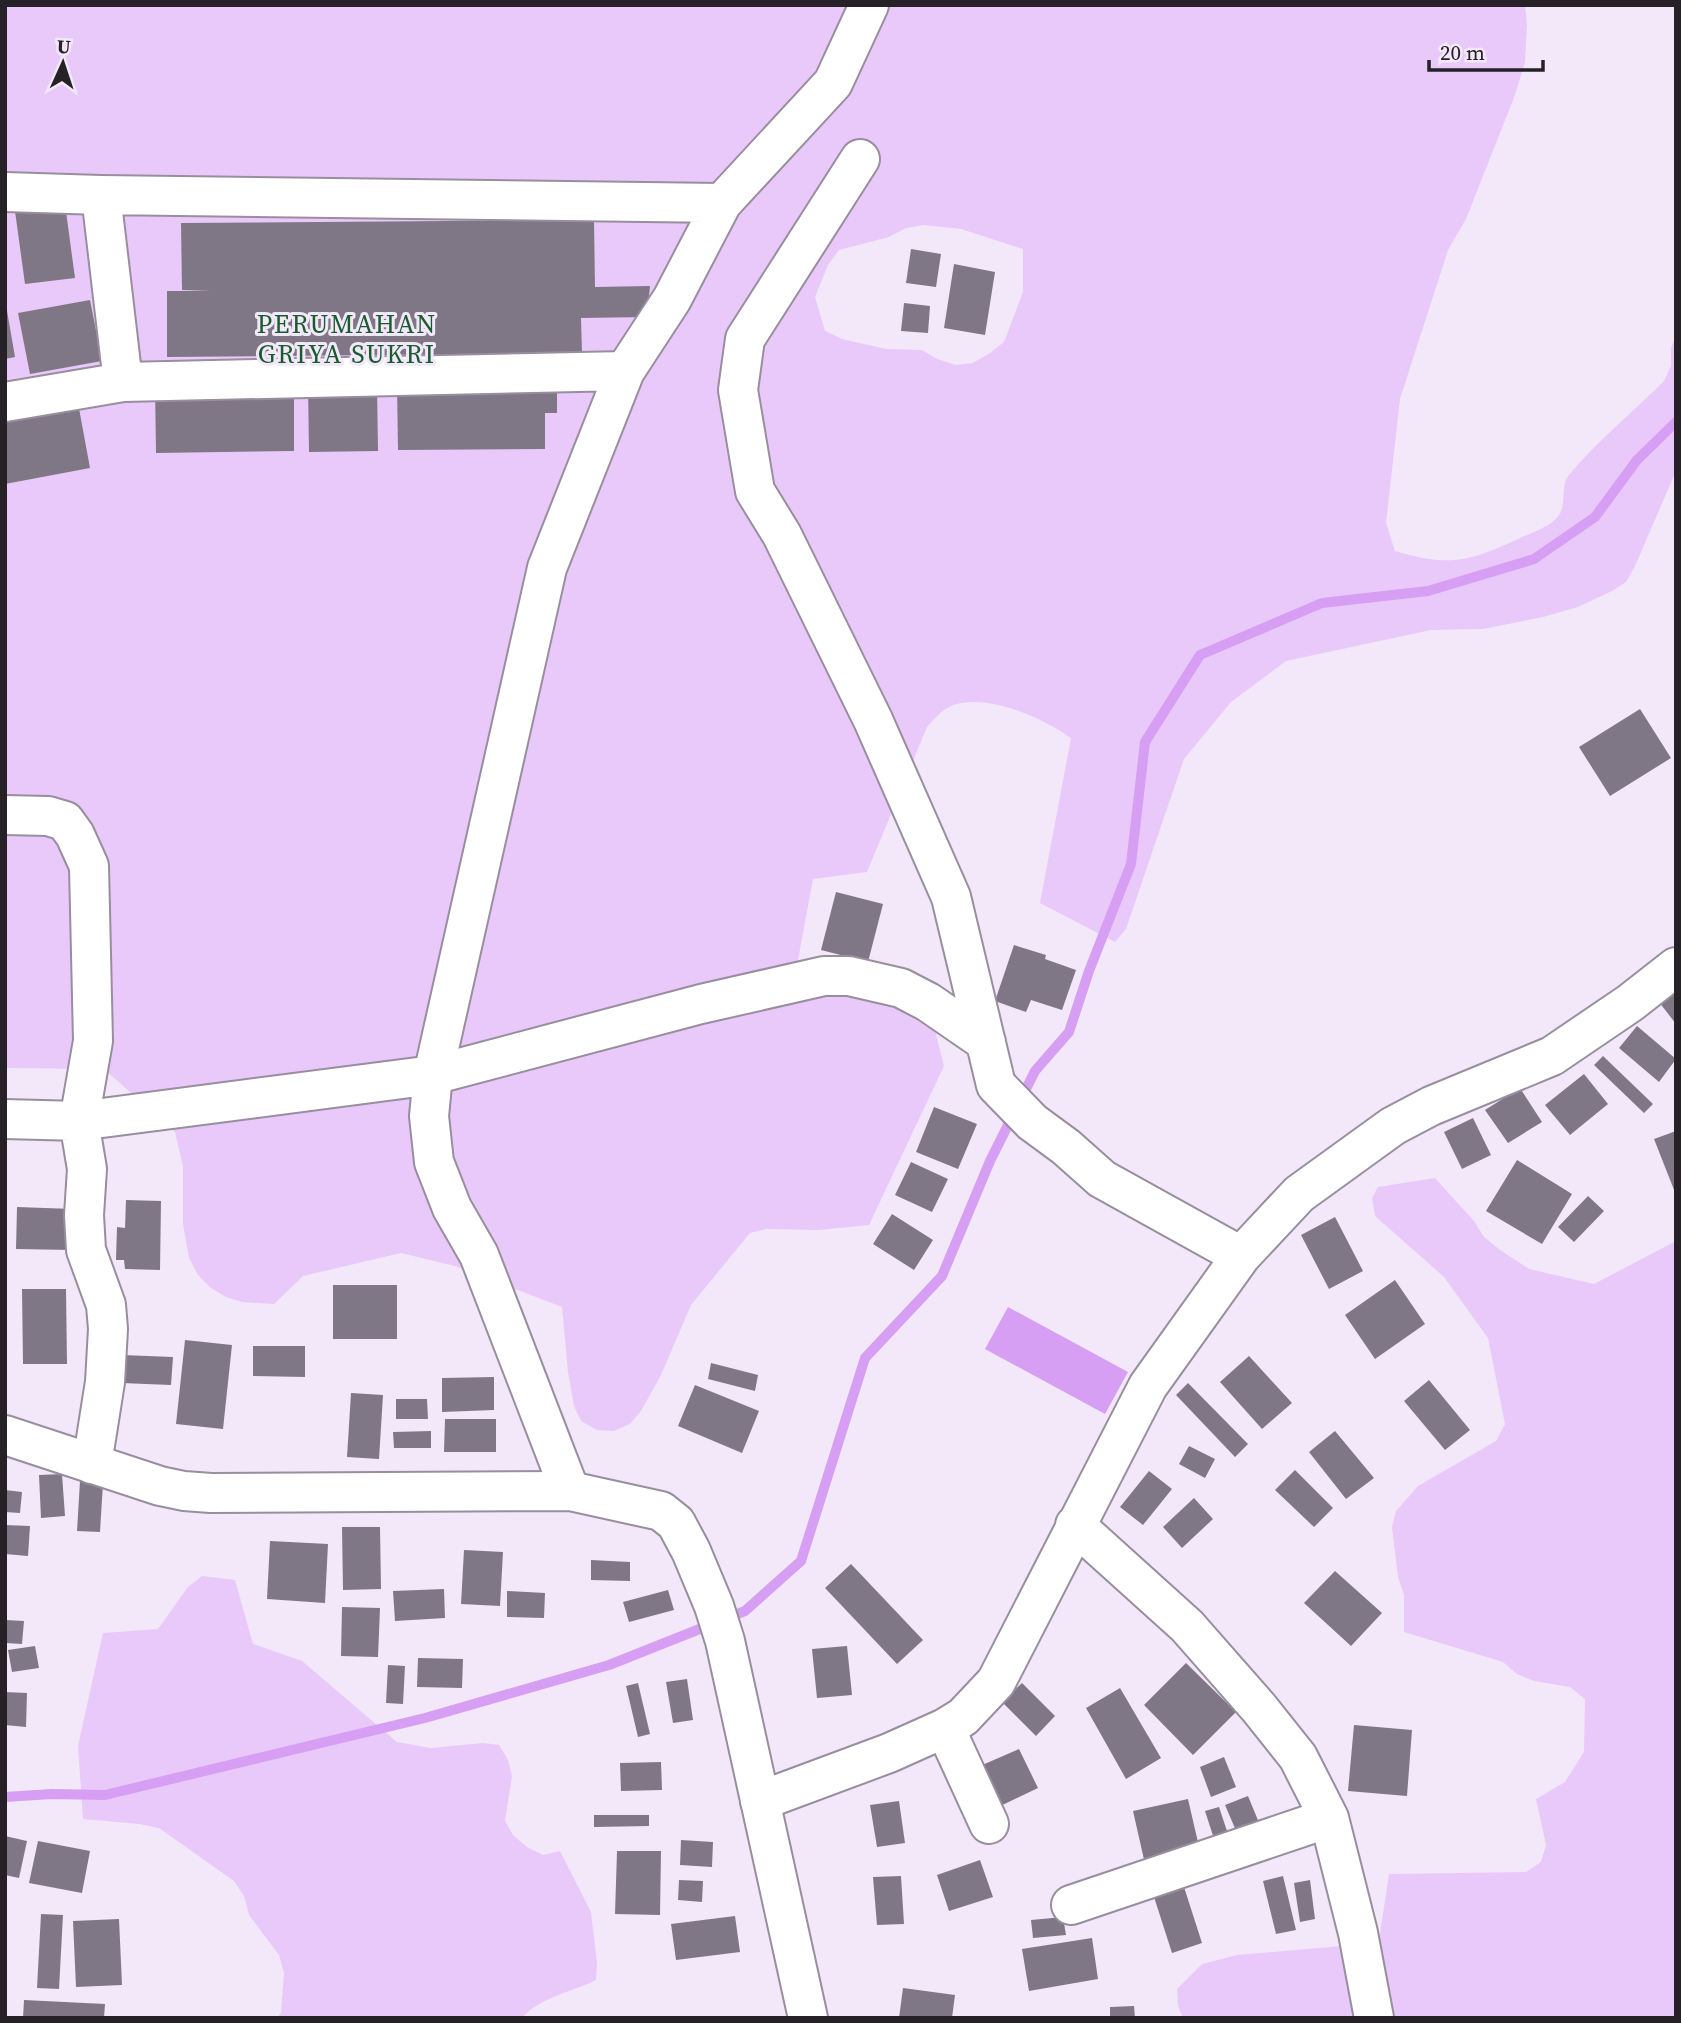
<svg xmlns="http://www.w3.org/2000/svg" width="1681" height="2023" font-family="'Source Serif 4',serif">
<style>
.green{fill:#e9c9fa;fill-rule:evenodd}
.water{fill:#d69ff3}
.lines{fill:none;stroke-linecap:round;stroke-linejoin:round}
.stream{stroke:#d69ff3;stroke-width:10}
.building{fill:#807786}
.street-casing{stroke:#988e9e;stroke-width:42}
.secondary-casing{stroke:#988e9e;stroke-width:42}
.street{stroke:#fff;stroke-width:38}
.secondary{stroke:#fff;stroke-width:38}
.labels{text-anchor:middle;stroke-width:6;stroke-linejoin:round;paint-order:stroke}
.neighbourhood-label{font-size:26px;letter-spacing:2px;fill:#185c2e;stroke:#f2e8f9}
</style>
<rect width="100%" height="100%" fill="#f2e8f9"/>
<!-- green -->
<path class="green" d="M5,5H1525L1527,24L1525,62L1515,95L1466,219L1448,250L1400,399L1386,523L1395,551C1450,567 1467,562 1518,539C1532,532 1549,528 1559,515C1567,504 1560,485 1569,475C1597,441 1633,412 1664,381L1671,366V348L1676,336V471L1635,566L1626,582L1612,591L1578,607L1543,617L1483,629L1431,630L1286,661L1231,702L1184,759L1126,929L1115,942L1040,903L1071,738C1042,718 992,695 957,704C944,707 936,717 927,727L867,872L813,879L796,971L932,1018L944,1066L869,1225L819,1230L766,1229L750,1233L691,1305L661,1375L641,1411L630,1424L614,1431L597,1430L581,1421L574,1406L568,1372L562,1307L455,1266L401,1253L303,1276L274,1304L242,1302L226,1297L211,1288L198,1275L189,1258L183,1224V1167L175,1132L104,1069L5,1068ZM924,225L961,229L1023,249V292L1004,342L990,353L973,363L956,365L937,359L922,350L886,349L842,339L825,331L815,297L828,265L839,250L889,237L906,228Z
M1435,1178L1474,1221L1484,1237L1500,1250L1529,1269L1594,1284L1676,1241V2018H1340C1288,2015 1236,2018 1183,2018L1178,2006L1177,1989L1202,1964L1237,1955L1364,1944L1379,1940L1389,1874L1526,1872L1541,1862L1546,1845L1536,1799L1565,1782L1584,1752L1585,1699L1570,1687L1534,1681L1517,1674L1503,1662L1404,1632V1595L1398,1577L1392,1527L1396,1511L1418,1486L1496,1441L1505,1424L1488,1338L1444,1277L1375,1216L1372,1198L1378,1187Z
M202,1576L235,1580L253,1644L302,1661L397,1742L431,1748L483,1743L499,1745L508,1760L512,1776L505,1821L513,1835L527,1847L543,1855L560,1851L591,1912L597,1963L596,1980C572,1992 540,1997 522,2018H277L281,2013L284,1973L279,1955L249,1915L244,1896L234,1881L159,1828L139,1824L83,1819L78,1746L103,1633L158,1629L188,1587Z"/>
<!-- water -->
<path class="water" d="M1008,1307L1128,1372L1105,1414L985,1349Z"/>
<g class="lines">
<!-- stream -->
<path class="stream" d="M1021,1099L1035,1071L1069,1032L1089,971L1131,864L1145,742L1200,655L1322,603L1428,591L1534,559L1595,517L1637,460L1676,422
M5,1797L52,1794L105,1795L425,1718L609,1665L745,1611L801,1561L865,1358L942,1276L990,1161L1014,1113"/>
</g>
<!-- building -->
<path class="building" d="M65,204L75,278L25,284L15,211Z
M594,220L595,287L650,286L647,317L581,318L582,353L167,357V291H211L182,290L181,223Z
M911,249L941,254L936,287L906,283Z
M954,264L995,272L985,335L944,328Z
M5,299L15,357L5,359Z
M90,300L102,361L30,374L18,313Z
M904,303L930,306L928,333L901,331Z
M557,383V413H545V449L398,450L397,384Z
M294,385V451L156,453L155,386Z
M308,385H377L378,451L309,452Z
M78,403L90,468L5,484V417Z
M1640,709L1671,758L1610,796L1579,747Z
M836,892L883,904L868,962L821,950Z
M1014,945L1046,955L1045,959L1076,970L1062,1010L1031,1000L1026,1012L995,1001Z
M1676,990V1024L1659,1002Z
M1637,1026L1676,1059L1659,1082L1619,1048Z
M1603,1056L1653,1104L1644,1113L1594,1065Z
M1584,1074L1608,1104L1570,1135L1545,1105Z
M1520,1088L1542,1122L1508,1143L1485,1110Z
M934,1107L977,1124L958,1169L916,1152Z
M1473,1118L1491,1155L1462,1169L1444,1132Z
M1676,1131V1195L1654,1139Z
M1517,1160L1572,1194L1542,1244L1486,1211Z
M911,1162L948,1179L932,1212L895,1195Z
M1588,1196L1604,1211L1574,1242L1558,1227Z
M126,1200L161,1201L160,1270L125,1269L124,1260H116L117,1227L125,1228Z
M17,1207L73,1209L72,1250L16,1249Z
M892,1214L933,1240L914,1270L873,1244Z
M1335,1217L1363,1271L1329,1289L1301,1235Z
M1395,1280L1425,1324L1375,1359L1345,1315Z
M333,1285H397V1339H333Z
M22,1289H66L67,1364H23Z
M185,1340L232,1345L223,1429L176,1424Z
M253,1346H305V1377L253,1376Z
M122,1355L173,1357L171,1385L121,1383Z
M1249,1356L1292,1403L1262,1429L1220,1382Z
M711,1363L758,1375L755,1391L708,1379Z
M494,1377V1410L442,1412V1378Z
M1429,1380L1470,1430L1445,1450L1404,1401Z
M1188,1383L1248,1444L1235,1457L1176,1395Z
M695,1385L759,1411L742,1453L678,1426Z
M351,1393L383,1395L379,1459L347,1457Z
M396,1399H427L428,1419H396Z
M445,1419H496V1452H444Z
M431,1431V1448H394L393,1432Z
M1335,1431L1374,1478L1346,1499L1309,1452Z
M1189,1446L1215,1459L1205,1478L1179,1464Z
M1295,1470L1333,1508L1314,1527L1275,1490Z
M1149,1471L1172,1489L1143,1525L1120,1507Z
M62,1474L65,1516L41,1518L39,1475Z
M80,1481L103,1483L100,1532L77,1531Z
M5,1490L22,1492L20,1513L5,1512Z
M1194,1498L1213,1519L1182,1548L1163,1527Z
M5,1525L30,1526L28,1556L5,1554Z
M342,1527H380L381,1589L343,1590Z
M270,1541L328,1544L325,1603L267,1599Z
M464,1550L503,1552L500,1606L461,1604Z
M591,1560L630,1562V1581L591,1580Z
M851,1564L923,1640L897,1664L825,1588Z
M1335,1571L1382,1613L1351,1646L1304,1603Z
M444,1589L445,1618L395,1621L393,1591Z
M668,1590L674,1610L629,1622L623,1602Z
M507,1591L545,1593L544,1618L507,1617Z
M342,1607L380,1608L378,1657L341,1656Z
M5,1620L24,1621L22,1644L5,1643Z
M35,1646L39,1668L12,1672L8,1650Z
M847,1646L852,1695L817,1698L812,1649Z
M418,1658L463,1659L462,1688L417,1687Z
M1186,1663L1236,1712L1193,1755L1144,1705Z
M388,1665L405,1666L403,1704L386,1703Z
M687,1679L693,1720L673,1723L666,1682Z
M638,1683L650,1734L638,1737L626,1686Z
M1022,1683L1055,1716L1036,1736L1002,1702Z
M1120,1688L1161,1758L1126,1779L1086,1708Z
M5,1692L27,1693L26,1727L5,1725Z
M1354,1725L1412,1730L1407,1796L1348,1791Z
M1019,1749L1038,1788L992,1810L973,1769Z
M1224,1757L1236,1787L1211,1797L1200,1767Z
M661,1762L662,1790L621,1791L620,1763Z
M1248,1796L1262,1830L1240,1840L1225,1805Z
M1188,1799L1200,1851L1145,1864L1133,1811Z
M899,1801L905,1843L877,1847L870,1805Z
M1219,1807L1231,1843L1217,1848L1205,1811Z
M594,1815H649V1826L594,1827Z
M5,1836L27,1841L19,1878L5,1875Z
M681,1840L713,1842L712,1867L680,1865Z
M38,1841L90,1851L82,1893L29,1883Z
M617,1851H661L660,1915L615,1914Z
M980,1860L993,1897L949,1911L937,1875Z
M901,1876L904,1924L877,1925L873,1877Z
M1283,1876L1296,1930L1276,1934L1263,1881Z
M679,1880L703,1881L702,1902L678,1900Z
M1310,1880L1315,1919L1300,1922L1294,1883Z
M1184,1887L1202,1943L1172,1953L1154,1897Z
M41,1914L63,1915L59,1989L37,1988Z
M735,1916L740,1952L676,1960L671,1924Z
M1063,1917L1066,1935L1033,1938L1031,1920Z
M119,1919L122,1985L76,1987L73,1921Z
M1092,1938L1098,1979L1029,1991L1022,1949Z
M903,1988L955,1995L952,2018H899Z
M24,2000L105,2004L104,2018H23Z
M1134,2006L1135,2018H1110V2007Z"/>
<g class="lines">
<!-- street casing -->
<g class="street-casing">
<path id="street" d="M860,159L745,339L738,390L755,491L782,535L873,720L951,897L996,1085L1032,1122L1066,1147L1102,1179L1241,1256
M5,192L101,195L722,203
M101,195L123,382
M5,402L123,382L625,371
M5,815L48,816L65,821L75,835L89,866L93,1041L79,1121L5,1119
M92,1464L105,1382L108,1329L106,1305L86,1250L84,1215L87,1169L79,1121L433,1075L701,1004L824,976H849L901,988L928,1002L986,1042
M570,1491L479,1255L452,1208L434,1162L429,1116L433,1075L547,568L625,371L672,299L722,203L833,83L869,5
M1075,1525L1187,1626L1259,1708L1298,1757L1329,1818L1358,1933L1374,2018
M945,1728L989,1824
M760,1801L889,1753L945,1728L963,1717L996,1682L1148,1386L1241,1256L1299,1194L1393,1126L1431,1106L1552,1056L1630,1003L1676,967
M1071,1905L1329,1818"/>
</g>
<!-- secondary casing -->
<g class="secondary-casing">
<path id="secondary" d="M5,1435L160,1486L184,1491L211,1493L570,1491L661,1511L676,1523L691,1551L714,1606L725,1641L808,2018"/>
</g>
<!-- street -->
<use href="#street" class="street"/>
<!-- secondary -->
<use href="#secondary" class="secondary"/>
</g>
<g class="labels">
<!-- neighbourhood labels -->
<g class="neighbourhood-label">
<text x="347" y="333">PERUMAHAN<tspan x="347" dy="30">GRIYA SUKRI</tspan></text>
</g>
</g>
<!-- border -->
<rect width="1681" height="2023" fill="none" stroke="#252127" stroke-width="14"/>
<!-- north arrow -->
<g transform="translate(63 63) rotate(3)" stroke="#f2e8f9" stroke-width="5" paint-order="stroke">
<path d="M0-5L12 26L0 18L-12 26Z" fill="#252127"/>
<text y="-10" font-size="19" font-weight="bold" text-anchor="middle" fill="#252127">U</text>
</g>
<!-- scale -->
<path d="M1429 60v10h114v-10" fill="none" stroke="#252127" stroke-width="3.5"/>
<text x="1440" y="60" font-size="21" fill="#252127" stroke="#f2e8f9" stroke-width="5" paint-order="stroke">20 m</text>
</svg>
